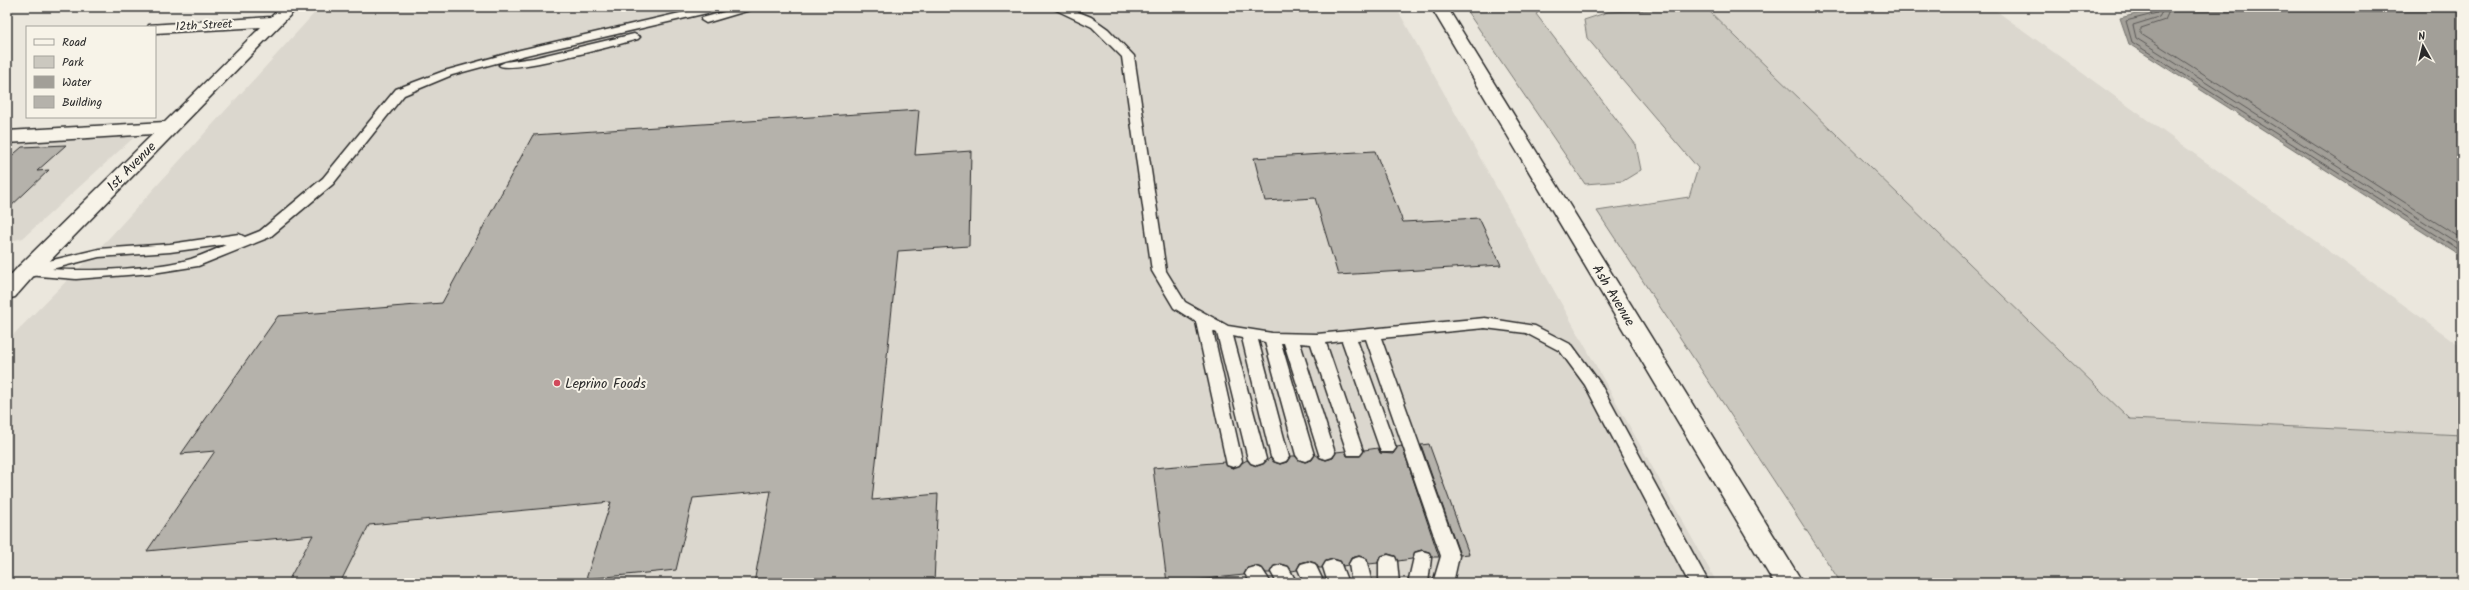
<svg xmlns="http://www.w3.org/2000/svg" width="2469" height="590" font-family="Kalam,sans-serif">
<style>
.built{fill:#dbd7ce}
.green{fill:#cbc8bf;stroke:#7b7a75}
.water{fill:#a29f98;stroke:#72716c}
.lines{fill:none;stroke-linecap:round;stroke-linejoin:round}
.shore{stroke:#5b5957;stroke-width:1}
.building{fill:#b5b2ab;stroke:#2b2b2b}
.lane-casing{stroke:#2b2b2b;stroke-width:3}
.street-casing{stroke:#2b2b2b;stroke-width:3}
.secondary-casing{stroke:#2b2b2b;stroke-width:3}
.lane{fill:#f7f3e8;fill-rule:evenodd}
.street{fill:#f7f3e8;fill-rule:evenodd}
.secondary{fill:#f7f3e8;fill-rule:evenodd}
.poi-dot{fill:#d1495b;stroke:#f7f3e8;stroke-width:1.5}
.labels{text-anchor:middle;stroke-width:4;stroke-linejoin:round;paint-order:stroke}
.far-street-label{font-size:12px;fill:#2b2b2b;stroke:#f7f3e8}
.street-label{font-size:14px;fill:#2b2b2b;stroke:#f7f3e8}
.poi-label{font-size:14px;fill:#2b2b2b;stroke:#f7f3e8;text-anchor:start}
</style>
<rect width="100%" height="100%" fill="#ebe7dd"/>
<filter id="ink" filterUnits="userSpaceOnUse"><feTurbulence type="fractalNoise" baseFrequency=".025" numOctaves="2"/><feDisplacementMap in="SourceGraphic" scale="8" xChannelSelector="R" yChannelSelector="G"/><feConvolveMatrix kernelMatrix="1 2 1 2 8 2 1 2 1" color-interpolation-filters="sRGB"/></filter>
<g filter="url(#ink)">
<!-- built -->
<path class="built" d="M320,7H1396L1717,583H7V341L109,238Z
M1724,7H1991L2462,347V435L2130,419L1706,8Z
M141,131L23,238L7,242V140Z"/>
<!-- green -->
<path class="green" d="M1464,7H1547L1536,14L1636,145L1641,170L1623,181L1585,184Z
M1706,8L2130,419L2462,435V583H1841L1597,211L1689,197L1698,168L1587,38L1584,20L1608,12Z"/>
<!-- water -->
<path class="water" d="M2177,7H2462V257L2129,44L2120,18L2156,9Z"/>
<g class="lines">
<!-- shore -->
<path class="shore" d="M2159,7L2157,13L2126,21L2132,42L2462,252
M2165,7L2159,17L2133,25L2136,38L2462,246
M2171,7L2165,20L2141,28V34L2462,239"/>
</g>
<!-- building -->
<path class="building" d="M919,110L915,155L971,151L969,246L898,251L872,500L938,494L934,583H754L771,491L693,498L676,570L586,579L611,502L369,525L340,583H287L313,535L147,551L215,451L181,454L278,316L442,303L533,135Z
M66,145L37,171L49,170L7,210V160L22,147Z
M1375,151L1403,222L1479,218L1501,265L1338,275L1315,198L1265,201L1254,158Z
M1429,444L1469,554L1460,555L1421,445Z
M1402,446L1439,557H1432L1429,552L1422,550L1415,552L1412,559L1398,561L1395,556L1388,554L1380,556L1378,563L1369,564L1366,558L1359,556L1351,558L1348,565L1343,566L1340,561L1333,559L1326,561L1322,568H1319L1315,563L1308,561L1300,563L1297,570L1292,571L1288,566L1281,564L1274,566L1270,573H1266L1262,568L1255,566L1247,568L1244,575L1167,583L1153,468L1225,462L1227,466L1233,468L1247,460L1251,464L1257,466L1263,464L1270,458L1274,462L1280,464L1287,462L1290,456H1295L1299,460L1305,462L1312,460L1315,454L1320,458L1326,460L1333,458L1336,452L1345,451L1347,456H1360L1364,450L1378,448L1380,453L1393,454L1397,447Z"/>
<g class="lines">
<!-- lane casing -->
<g class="lane-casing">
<path id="lane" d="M706,7H725L720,10L526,55L452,75L404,95L333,184L270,237L198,266L153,273L76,279L27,275L20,271L22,268L34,267L36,264L99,249L170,244L239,234L245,237L260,231L323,178L396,89L444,71L520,50ZM228,244C216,249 203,255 191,259C157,269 87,272 52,269L99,257L170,252Z
M743,7H760L706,23L701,20L702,18Z
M1050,7H1066L1091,17L1108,29L1134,56L1166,271L1185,302L1228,326L1272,333L1317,334L1485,318L1535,326L1572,345L1600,383L1709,583H1689L1585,385L1560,351L1526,333L1485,328L1381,338L1459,556L1453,583H1433L1441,556L1366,339L1357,340L1396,448L1393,452H1381L1342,341L1326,343L1363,451L1360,455H1348L1311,344L1300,343L1335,453L1332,457L1326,459L1320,457L1284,343H1281L1314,455L1311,459L1305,461L1299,459L1296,455L1265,342L1258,340L1289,457L1286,461L1280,463L1274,461L1271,457L1242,338L1233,336L1266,459L1263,463L1257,465L1251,463L1248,459L1217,333L1213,331L1242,461L1239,465L1233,467L1227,465L1196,322L1174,308L1152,271L1122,57L1092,27Z
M634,34L640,37L638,39C620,44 507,75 499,65L505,62L533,58Z
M1422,551L1429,553L1431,558L1428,583H1408L1415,553Z
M1388,555L1395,557L1397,562L1399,583H1379V562L1381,557Z
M1359,557L1366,559L1372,583H1352L1349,564L1352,559Z
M1333,560L1340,562L1348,583H1328L1323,567L1326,562Z
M1308,562L1315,564L1324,583H1304L1298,569L1301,564Z
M1281,565L1288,567L1297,583H1277L1271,572L1274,567Z
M1255,567L1262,569L1271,583H1251L1245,574L1248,569Z"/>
</g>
<!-- street casing -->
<g class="street-casing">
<path id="street" d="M281,7H298L35,276L27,277L19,276L16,271L19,266L153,134L7,143V131L165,122L261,27L155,33V27H148L149,25L271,17Z
M1431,7H1447L1803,583H1774Z"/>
</g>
<!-- secondary casing -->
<g class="secondary-casing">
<path id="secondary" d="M27,265L35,266L38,271L15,297L7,299V279L19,266Z"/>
</g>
<!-- lane -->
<use href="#lane" class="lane"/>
<!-- street -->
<use href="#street" class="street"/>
<!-- secondary -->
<use href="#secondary" class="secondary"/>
</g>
</g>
<!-- markers -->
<circle class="poi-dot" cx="557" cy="383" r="4"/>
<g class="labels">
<!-- far-street labels -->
<g class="far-street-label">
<text transform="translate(204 25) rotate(-3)" y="4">12th Street</text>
</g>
<!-- street labels -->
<g class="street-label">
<text transform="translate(131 166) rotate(-45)" y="5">1st Avenue</text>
<text transform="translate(1614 295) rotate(59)" y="5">Ash Avenue</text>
</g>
<!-- poi labels -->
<g class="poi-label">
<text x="565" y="388">Leprino Foods</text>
</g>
</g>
<!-- margin -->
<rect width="2469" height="590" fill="none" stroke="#f7f3e8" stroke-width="24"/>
<rect x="12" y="12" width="2445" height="566" fill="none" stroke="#2b2b2b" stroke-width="1.5" filter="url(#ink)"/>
<!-- legend -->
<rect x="26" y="26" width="130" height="92" fill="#f7f3e8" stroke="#a5a39c"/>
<rect x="34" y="39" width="20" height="6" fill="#f7f3e8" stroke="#a5a39c"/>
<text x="62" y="46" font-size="12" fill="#2b2b2b">Road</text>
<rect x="34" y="56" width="20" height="12" fill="#cbc8bf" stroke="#a5a39c"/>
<text x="62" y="66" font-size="12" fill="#2b2b2b">Park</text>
<rect x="34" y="76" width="20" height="12" fill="#a29f98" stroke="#a5a39c"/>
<text x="62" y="86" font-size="12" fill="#2b2b2b">Water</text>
<rect x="34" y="96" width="20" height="12" fill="#b5b2ab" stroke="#a5a39c"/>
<text x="62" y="106" font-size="12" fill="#2b2b2b">Building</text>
<!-- north arrow -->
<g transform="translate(2423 46) rotate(352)" stroke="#f7f3e8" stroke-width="3" paint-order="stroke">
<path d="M0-3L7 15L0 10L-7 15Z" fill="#2b2b2b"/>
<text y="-6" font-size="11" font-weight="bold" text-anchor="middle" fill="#2b2b2b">N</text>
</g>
</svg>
